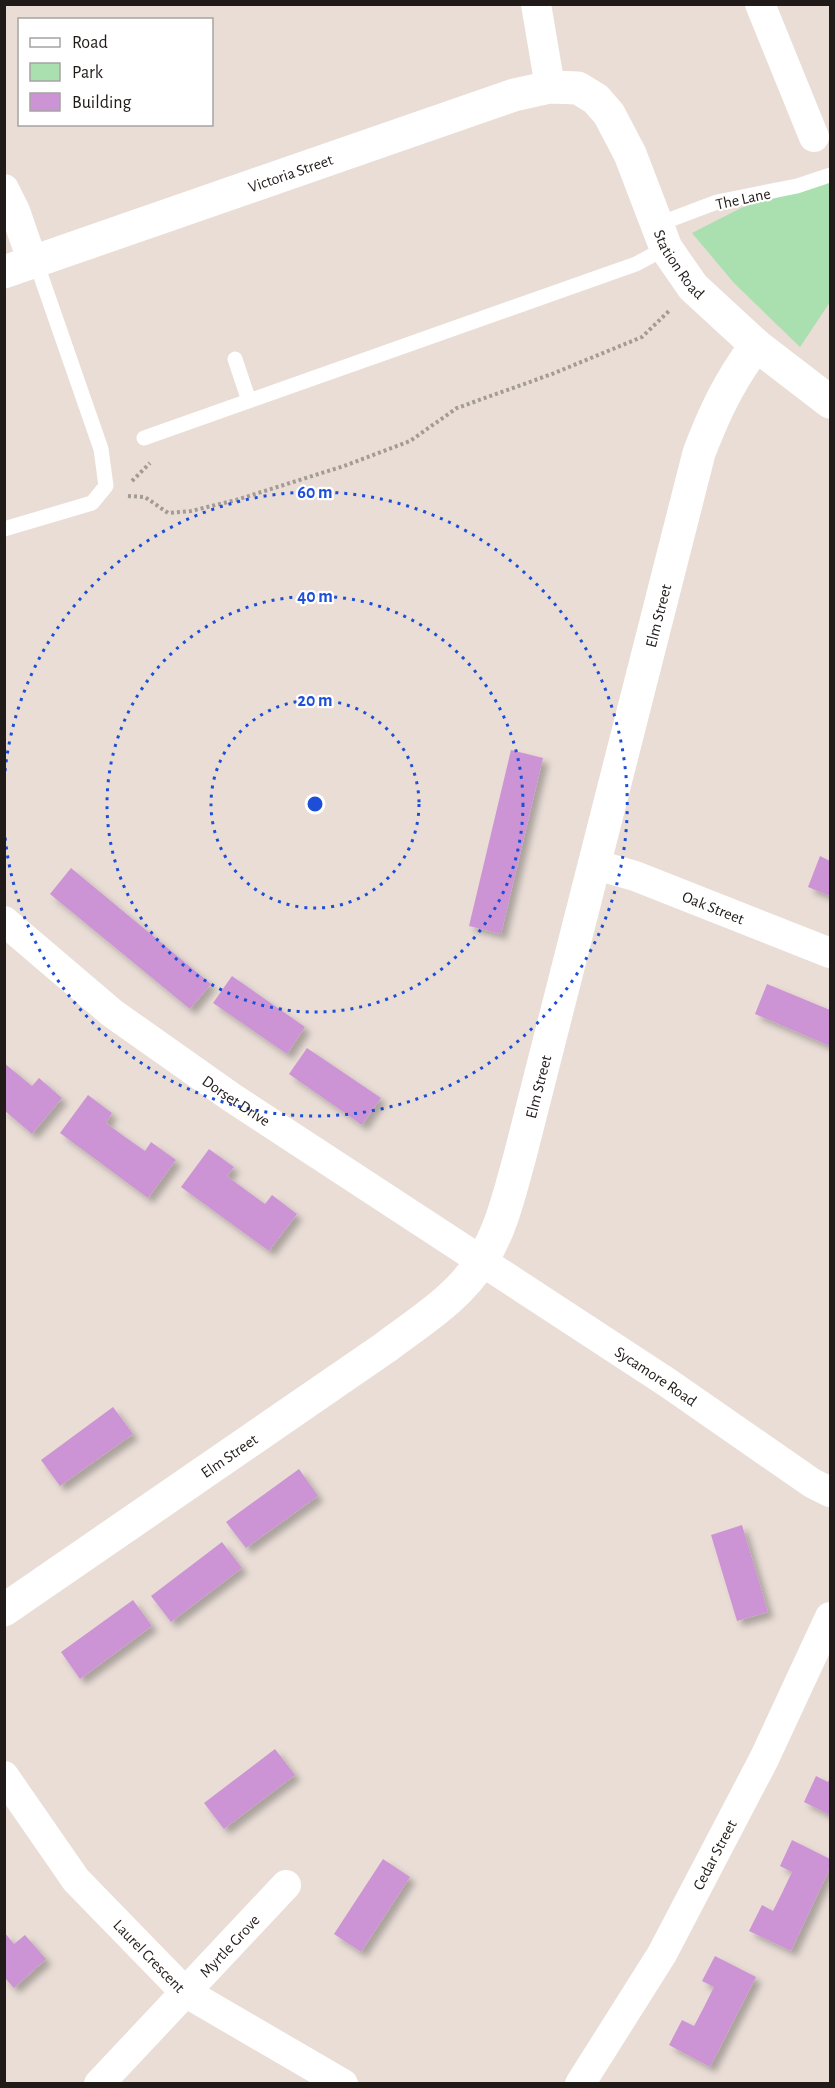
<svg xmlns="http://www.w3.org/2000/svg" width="835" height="2088" font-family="'Alegreya Sans',sans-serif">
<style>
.green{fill:#aadfaf}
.building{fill:#cc94d5;filter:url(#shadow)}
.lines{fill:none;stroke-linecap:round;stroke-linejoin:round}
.path{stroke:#a49b95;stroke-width:4;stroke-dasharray:3 3;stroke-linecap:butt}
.service{stroke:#fff;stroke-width:15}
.minor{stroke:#fff;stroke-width:30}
.tertiary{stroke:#fff;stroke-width:33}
.ring{fill:none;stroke:#1d4ed8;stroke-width:3;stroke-dasharray:3 6}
.labels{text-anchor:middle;stroke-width:4.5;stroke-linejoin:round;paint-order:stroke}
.street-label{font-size:16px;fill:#201b19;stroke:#fff}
.centre{fill:#1d4ed8;stroke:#fff;stroke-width:3}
.ring-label{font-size:18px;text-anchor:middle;font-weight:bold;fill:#1d4ed8;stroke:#fff;stroke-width:4.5;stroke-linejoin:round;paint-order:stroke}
</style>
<defs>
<filter id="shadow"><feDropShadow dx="5.5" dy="5.5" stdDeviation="3" flood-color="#0004"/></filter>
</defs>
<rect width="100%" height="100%" fill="#e9ddd6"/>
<!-- green -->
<path class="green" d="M830,178V302L800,347L734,283L692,233L741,208Z"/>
<!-- building -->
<path class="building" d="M511,750L543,758L501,934L469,926Z
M820,856L830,861V896L808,887Z
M71,868L211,984L190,1009L50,894Z
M232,976L305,1027L287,1054L213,1003Z
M767,984L830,1010V1046L755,1014Z
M307,1048L381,1098L362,1125L289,1074Z
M4,1063L32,1086L39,1078L62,1098L32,1134L4,1110Z
M88,1095L112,1113L106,1123L125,1137L145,1151L151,1142L176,1160L148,1198L60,1133Z
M209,1149L234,1167L227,1176L247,1191L265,1204L272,1195L297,1214L269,1251L181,1187Z
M113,1407L133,1434L60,1486L41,1460Z
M299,1469L318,1496L246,1548L226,1522Z
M742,1525L768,1612L737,1621L711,1535Z
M222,1542L242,1568L171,1622L151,1596Z
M133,1600L152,1626L80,1679L61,1652Z
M275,1749L295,1775L224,1829L204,1803Z
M816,1776L828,1782L830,1778V1815L804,1802Z
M792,1840L830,1859V1868L791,1951L749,1931L762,1905L773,1911L783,1891L792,1872L780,1866Z
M383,1859L410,1877L361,1952L334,1934Z
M4,1932L14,1944L25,1935L46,1959L14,1988L4,1977Z
M715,1956L756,1977L710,2067L669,2045L682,2020L694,2026L704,2007L714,1987L702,1981Z"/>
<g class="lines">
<!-- path -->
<path class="path" d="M132,481L150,463
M128,496L145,497L168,513L191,511L236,500L344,466L410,441L457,408L552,374L642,337L670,310"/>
<!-- service -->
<path class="service" d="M656,225L717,202L797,186L830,175
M235,359L249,401
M144,438L636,264L666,248
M4,529L92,503L106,486L101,449L36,262"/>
<!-- minor -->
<g class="minor">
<path d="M536,4L550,87"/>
<path d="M760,4L814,137"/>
<path d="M4,189L15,211L33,263"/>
<path id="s1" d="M593,864L635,876L830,953"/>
<path id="s2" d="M4,921L112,1013L231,1097L668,1383L812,1483L830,1492"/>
<path id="s3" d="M4,1776L76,1880L185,1992L343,2084"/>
<path id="s4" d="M99,2084L286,1885"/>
<path id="s5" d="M580,2084L662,1954L764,1759L830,1617"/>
</g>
<!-- tertiary -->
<g class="tertiary">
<path id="s6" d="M4,272L514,95L550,87L578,88L596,99L609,114L630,154L666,248L693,287L756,345L830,402"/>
<path id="s7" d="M4,1610L386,1347C419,1322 460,1297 482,1260C502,1229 510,1191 520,1156L699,453C715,411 729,382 756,345"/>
</g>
</g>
<!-- distance rings -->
<g class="ring">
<circle cx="315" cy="804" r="104"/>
<circle cx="315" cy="804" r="208"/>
<path d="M5 771A312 312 0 1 1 5 837"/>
</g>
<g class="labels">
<!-- street labels -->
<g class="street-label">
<text dy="6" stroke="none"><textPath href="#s6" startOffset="303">Victoria Street</textPath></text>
<text transform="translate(743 198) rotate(-12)" y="6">The Lane</text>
<text dy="6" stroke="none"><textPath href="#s6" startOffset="812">Station Road</textPath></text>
<text dy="6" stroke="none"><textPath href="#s7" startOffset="1263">Elm Street</textPath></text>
<text dy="6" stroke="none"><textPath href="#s1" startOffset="128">Oak Street</textPath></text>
<text dy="6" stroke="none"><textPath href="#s7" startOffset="777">Elm Street</textPath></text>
<text dy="6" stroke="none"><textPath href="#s2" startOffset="294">Dorset Drive</textPath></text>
<text dy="6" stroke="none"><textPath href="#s2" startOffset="796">Sycamore Road</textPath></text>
<text dy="6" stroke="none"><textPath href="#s7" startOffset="273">Elm Street</textPath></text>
<text dy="6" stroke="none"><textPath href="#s5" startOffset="266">Cedar Street</textPath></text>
<text dy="6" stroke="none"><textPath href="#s4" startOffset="190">Myrtle Grove</textPath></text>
<text dy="6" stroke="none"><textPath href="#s3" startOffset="232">Laurel Crescent</textPath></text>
</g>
</g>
<circle cx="315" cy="804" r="9" class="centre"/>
<g class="ring-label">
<text x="315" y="498">60 m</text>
<text x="315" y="602">40 m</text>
<text x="315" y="706">20 m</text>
</g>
<!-- border -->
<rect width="835" height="2088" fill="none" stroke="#201b19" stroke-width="12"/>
<!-- legend -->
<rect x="18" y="18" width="195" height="108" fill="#ffffff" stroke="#a6a4a3" stroke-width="1.5"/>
<rect x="30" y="38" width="30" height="9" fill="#ffffff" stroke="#a6a4a3" stroke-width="1.5"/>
<text x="72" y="48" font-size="18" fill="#201b19">Road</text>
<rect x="30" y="63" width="30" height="18" fill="#aadfaf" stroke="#a6a4a3" stroke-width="1.5"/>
<text x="72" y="78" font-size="18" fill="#201b19">Park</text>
<rect x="30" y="93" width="30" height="18" fill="#cc94d5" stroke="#a6a4a3" stroke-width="1.5"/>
<text x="72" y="108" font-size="18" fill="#201b19">Building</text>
</svg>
